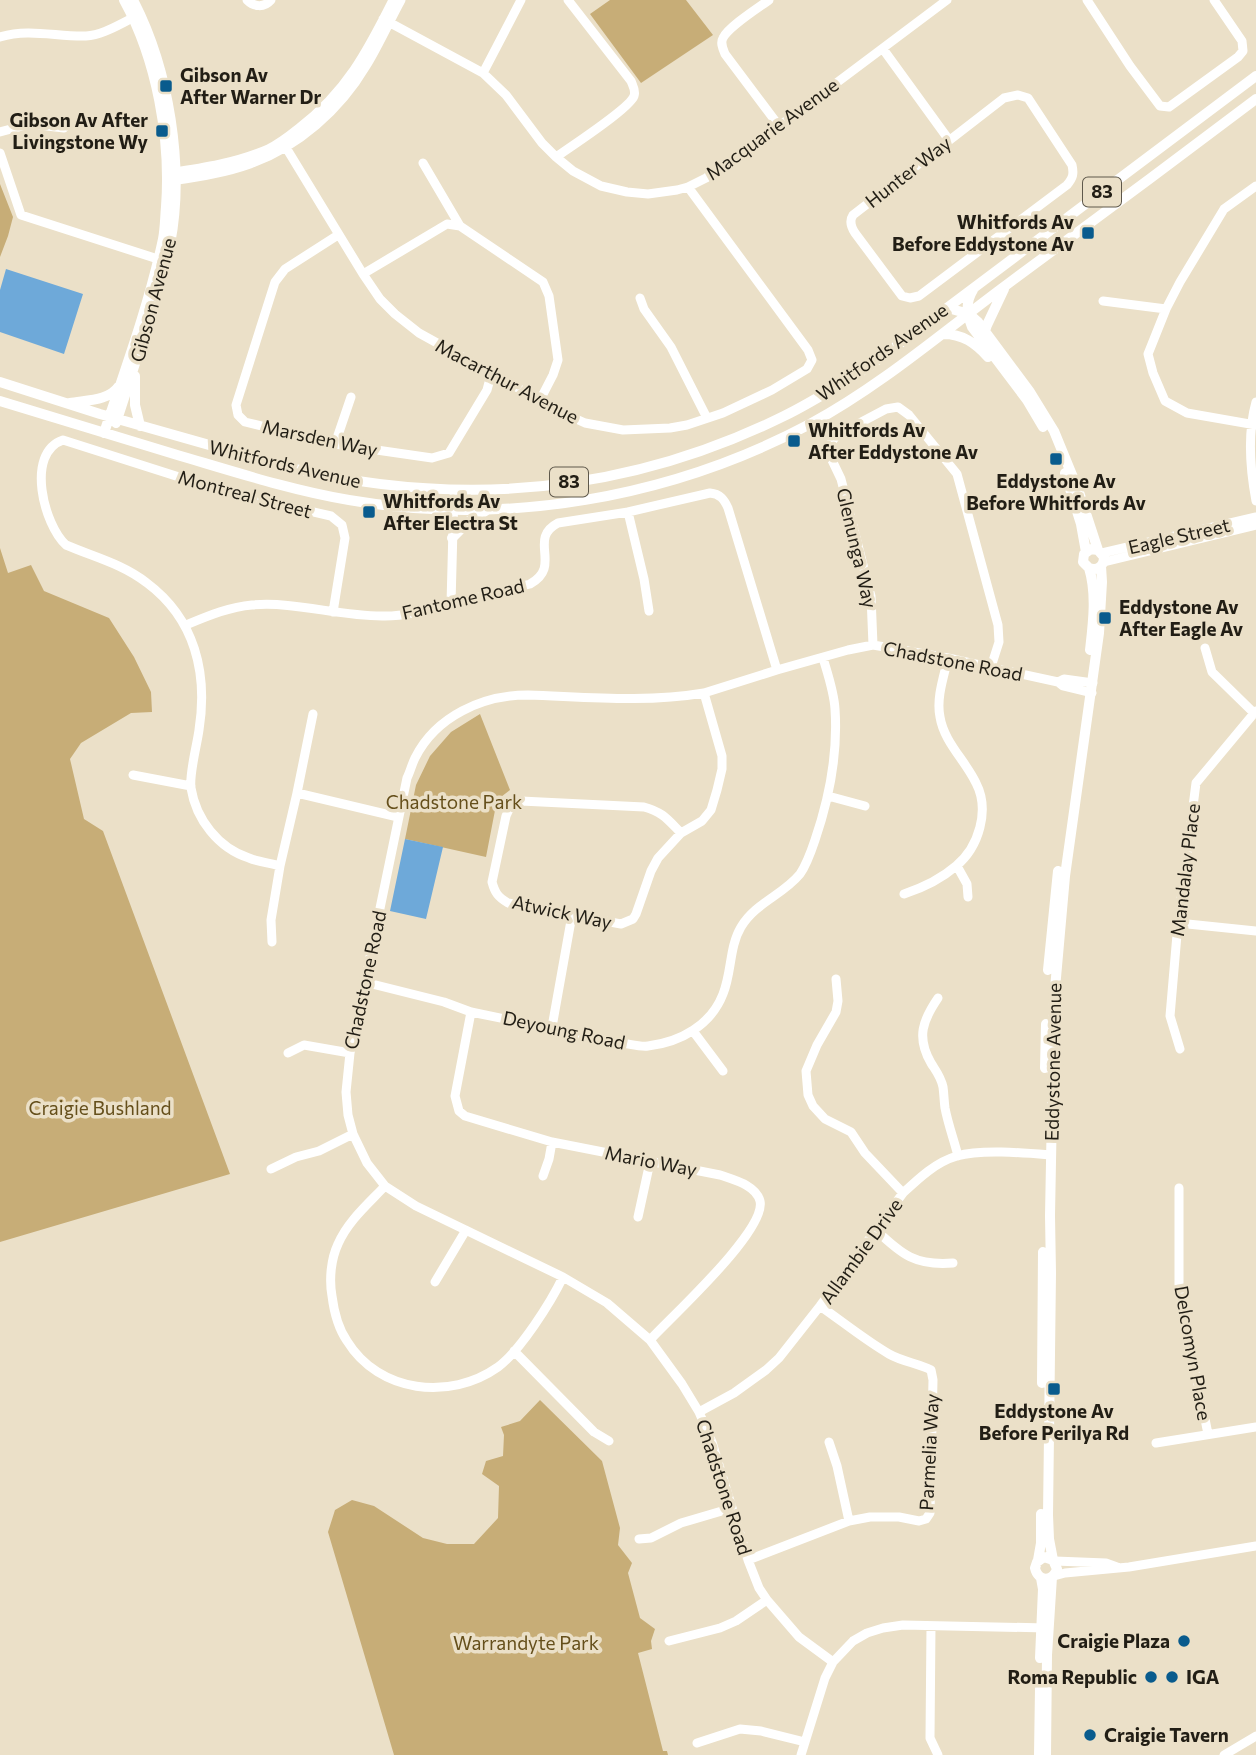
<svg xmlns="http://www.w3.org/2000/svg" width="1256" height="1755" font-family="Commissioner,sans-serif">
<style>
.green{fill:#c7ad77}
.water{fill:#6ea9d9}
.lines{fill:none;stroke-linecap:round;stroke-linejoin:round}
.minor{stroke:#fff;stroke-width:9}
.major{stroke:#fff;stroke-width:10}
.poi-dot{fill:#095b8d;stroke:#ebe0c8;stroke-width:2.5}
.labels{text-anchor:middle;stroke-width:7;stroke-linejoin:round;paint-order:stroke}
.shield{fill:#ebe0c8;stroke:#5e584b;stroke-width:2}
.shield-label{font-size:18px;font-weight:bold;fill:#221e15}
.poi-label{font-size:19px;font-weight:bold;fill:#221e15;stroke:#ebe0c8;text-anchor:start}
.street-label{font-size:19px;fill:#221e15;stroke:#ebe0c8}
.park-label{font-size:19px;fill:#654f1b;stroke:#ebe0c8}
</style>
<rect width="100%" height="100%" fill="#ebe0c8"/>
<!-- green -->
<path class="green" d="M610,0H686L713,35L641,83L590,14Z
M0,184L13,217L8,236L0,257Z
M0,548L8,573L31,565L44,591L109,618L134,657L151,692L152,712L131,713L81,743L70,759L84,819L103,831L230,1174L0,1242Z
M480,714L510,790L497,800L486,857L405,839L416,785L430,756L451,732Z
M540,1400L602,1461L620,1528L618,1545L632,1563L628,1573L640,1618L655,1629L651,1641L652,1649L638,1653L663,1751H667L668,1755H394L328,1532L335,1510L352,1500L374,1506L423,1538L447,1544H474L498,1518L499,1486L482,1474L486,1461L503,1456L504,1435L501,1427L520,1421Z"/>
<!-- water -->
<path class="water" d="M6,269L83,294L64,354L0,332V290Z
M405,839L443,847L426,919L390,911Z"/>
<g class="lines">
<!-- minor -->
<path class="minor" d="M247,0C254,7 264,8 271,0
M769,0C758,8 728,27 723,38C720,43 723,49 725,54L779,126
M1087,0L1130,66L1160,106L1169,107L1238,57L1243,51L1242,41L1214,0
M383,19L483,73L506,95L542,143L556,157L573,171L601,186L627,192L648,194L677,190L688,187L706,178L779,126L947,0
M0,37C29,28 57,37 86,36C104,35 121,23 137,16
M883,49L949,140
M483,73L521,0
M1018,95L1028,98L1072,165C1074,174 1073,178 1067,185L919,296L910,298L902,296L855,233C851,227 849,221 853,215L1004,98Z
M0,132L30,124L64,128
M282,141L363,274L380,299L395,314L419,333L475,364L491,375L518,388L539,402L585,423L623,430L670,428L687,425L723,413L772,390L807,369L812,360L808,350L688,187
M0,153L21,215L164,261
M556,157C569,148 630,108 634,96C636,91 633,86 631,81L568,0
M423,163L460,226
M169,173C202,168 236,163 268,149C279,144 289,136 299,128C346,92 367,52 393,0
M172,181C198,177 225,173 250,164C298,147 340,110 366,66C379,45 389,22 401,0
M1256,186L1224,209L1180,282L1166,309L1148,354L1153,373L1165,401L1187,413L1256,425
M338,235L285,269L275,282L236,405L238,415L245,422L335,444L432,458L449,453L487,390L491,375
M363,274L447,224L460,226L543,282L549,296L558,360L553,375L539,402
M640,298L644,309L671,347L707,418
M1103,301L1166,309
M1256,402C1247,434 1250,469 1256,501
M335,444L351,397
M628,512L644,579L649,611
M1102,553L1256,517
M1104,562L1256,525
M451,604L454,490
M333,612L345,538L342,525L331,516L223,491L63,440C25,453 44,525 66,545C94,557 123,564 147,583C195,619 208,673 199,730C197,745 189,774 191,788C196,819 218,848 249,858C259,862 269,863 280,866L297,793L398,817
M186,625C208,616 229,607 252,605C296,601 340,617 385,616C408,616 430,609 453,603C478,597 504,591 530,584C563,566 527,539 558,523L628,512L710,493C720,494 724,499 728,508L777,670
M873,645L871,596L841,479L830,456V444L837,435L886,409L898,407L909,415L957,474L998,625L999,642L991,667
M1205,648L1212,672L1254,713
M1058,682L1064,679L1093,683
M133,775L191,786
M297,793L313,714
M828,796L865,806
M681,833C668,820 663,812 644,807L521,801C513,804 509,808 506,816L492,882C495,893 498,897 508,903L621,924L633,919L636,914L651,871L658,858L681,833L702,821L711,810L717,790L722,769V756L704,693
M957,866L967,884L968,897
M904,894C922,888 941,879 956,866C979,847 990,810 976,783C965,760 944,742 940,717C936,698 944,676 948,658
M1178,923L1256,931
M272,942L271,920L280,866
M836,979L838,1001L836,1012L817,1045L806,1071L808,1095L813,1106L825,1119L851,1132L865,1153L903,1193
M364,982L444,1002L471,1012L622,1043C630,1044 640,1047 648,1046C681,1042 711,1025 723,994C732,972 729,947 741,927C755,903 783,895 800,874C807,864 811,852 815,840C829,799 838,753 835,709C834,692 828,675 823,658
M938,998C923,1020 916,1037 931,1063C936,1071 941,1077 943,1087C944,1094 944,1101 945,1108C948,1124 954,1140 958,1156
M471,1012L455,1096L459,1111L465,1116L552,1142L720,1175C734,1180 756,1185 760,1201C767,1230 671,1317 650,1340
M552,1027L572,915
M693,1031L723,1071
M1180,1049L1170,1016L1178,923L1196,783L1256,711
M288,1053L304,1045L350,1053
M271,1169L296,1157L319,1151L353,1134
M543,1176L549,1159L552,1142
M385,1186C368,1204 348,1221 338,1244C331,1259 329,1279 332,1296C334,1312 338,1328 347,1341C379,1393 450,1401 498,1367C520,1351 551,1302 563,1277
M1179,1188V1290L1208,1434
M638,1217L650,1162
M876,1230C902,1255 916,1266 953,1263
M435,1282L466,1230
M514,1351L594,1432L609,1441
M699,1412L734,1393L766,1370L779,1358L820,1306L903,1193C919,1178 936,1162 957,1156C981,1149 1026,1153 1051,1155
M829,1442L837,1466L849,1521
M1156,1443L1256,1427
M639,1539L651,1538L681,1523L732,1508
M748,1560L849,1521L870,1517H899L919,1521L926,1519L930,1513L933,1380L931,1370C918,1363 903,1362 889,1354C865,1340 843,1322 820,1306
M1055,1561L1106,1563L1117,1567
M1054,1576L1065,1573L1129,1567L1256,1546
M931,1626L930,1738L938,1755
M669,1641L720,1628L736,1621L767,1600
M833,1662L799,1637L767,1600L759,1588L748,1560L712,1442L699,1412L682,1384L650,1340L607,1303L563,1277L416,1206L385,1186L367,1163L353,1134L348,1115L346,1092L350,1053L407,778C410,772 412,764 415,758C436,716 483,695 528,695C587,697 645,703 704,693L777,670L848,650L873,645L948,658L1058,682L1063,686L1092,693
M697,1743L740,1729L761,1731L805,1742
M801,1755L825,1678L833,1662L853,1641L867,1633L883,1628L903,1625L1046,1628
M1224,1755L1256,1736"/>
<!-- major -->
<path class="major" d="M973,290C965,303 967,314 972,327L1027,400L1043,427
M948,308L969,314L978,322L1030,392L1054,431L1079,492L1098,550L1104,557C1104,566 1098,571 1089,568L1083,562L1084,554L1091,549L1098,550
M985,331L987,325L1004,289
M943,334C963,334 975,343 988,357
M135,376V405L140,426
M0,382L100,414L287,467C458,508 626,494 784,416C813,402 840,384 867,368L1256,76
M0,401C58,419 116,436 174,454C232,471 290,490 349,500C504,527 671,498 810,424C882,385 944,331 1009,283C1092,222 1174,161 1256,99
M70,403C86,400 109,401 119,386
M116,423C130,381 143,338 155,296C160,279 167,262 170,244C185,168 169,69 133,0
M104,433C125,370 149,305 163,239C165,229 165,218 166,207C171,139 157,60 124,0
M1065,473L1081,524L1086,552
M452,538L469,521L487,510
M1089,568C1097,594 1093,624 1090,650
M1048,970L1058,871
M1045,1068L1046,1024
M1042,1383L1043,1252
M1038,1560L1041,1543V1514
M1053,1560L1044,1557L1037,1562L1035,1568C1038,1582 1053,1582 1057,1569L1053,1560L1049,1539L1048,1515L1051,1273L1050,1216L1054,1000L1065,876L1099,633L1102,582L1101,566
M1040,1658L1043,1589L1041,1578
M1039,1755L1040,1688
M1046,1755L1047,1655L1052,1577"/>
</g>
<!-- markers -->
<g class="poi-dot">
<rect x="159" y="79" width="14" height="14" rx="3.5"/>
<rect x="155" y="124" width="14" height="14" rx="3.5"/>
<rect x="1081" y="226" width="14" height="14" rx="3.5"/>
<rect x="787" y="434" width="14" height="14" rx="3.5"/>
<rect x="1049" y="452" width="14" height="14" rx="3.5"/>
<rect x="362" y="505" width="14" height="14" rx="3.5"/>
<rect x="1098" y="611" width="14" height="14" rx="3.5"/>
<rect x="1047" y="1382" width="14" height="14" rx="3.5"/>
<circle cx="1184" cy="1641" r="7"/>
<circle cx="1151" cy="1677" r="7"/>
<circle cx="1172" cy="1677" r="7"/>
<circle cx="1090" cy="1735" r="7"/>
</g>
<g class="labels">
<!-- shield labels -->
<g class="shield">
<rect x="1083" y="177.5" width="38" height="29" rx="5"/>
<rect x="550" y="467.5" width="38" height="29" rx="5"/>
</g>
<g class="shield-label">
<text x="1102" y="198">83</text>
<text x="569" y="488">83</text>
</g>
<!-- poi labels -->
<g class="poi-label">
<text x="180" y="82">Gibson Av<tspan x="180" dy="22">After Warner Dr</tspan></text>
<text x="148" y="127" text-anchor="end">Gibson Av After<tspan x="148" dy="22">Livingstone Wy</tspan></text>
<text x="1074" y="229" text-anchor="end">Whitfords Av<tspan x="1074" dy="22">Before Eddystone Av</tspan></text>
<text x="808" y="437">Whitfords Av<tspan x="808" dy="22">After Eddystone Av</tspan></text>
<text x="1056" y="488" text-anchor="middle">Eddystone Av<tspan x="1056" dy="22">Before Whitfords Av</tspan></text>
<text x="383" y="508">Whitfords Av<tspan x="383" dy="22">After Electra St</tspan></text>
<text x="1119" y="614">Eddystone Av<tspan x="1119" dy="22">After Eagle Av</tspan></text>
<text x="1054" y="1418" text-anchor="middle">Eddystone Av<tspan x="1054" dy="22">Before Perilya Rd</tspan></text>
<text x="1170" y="1648" text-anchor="end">Craigie Plaza</text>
<text x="1137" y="1684" text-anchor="end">Roma Republic</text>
<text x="1186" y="1684">IGA</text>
<text x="1104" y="1742">Craigie Tavern</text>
</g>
<!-- street labels -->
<g class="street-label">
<text transform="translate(772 129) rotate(-36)" y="7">Macquarie Avenue</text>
<text transform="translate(908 172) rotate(-38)" y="7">Hunter Way</text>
<text transform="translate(153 300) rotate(-75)" y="7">Gibson Avenue</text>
<text transform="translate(882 352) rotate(-35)" y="7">Whitfords Avenue</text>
<text transform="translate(507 381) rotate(28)" y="7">Macarthur Avenue</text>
<text transform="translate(320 438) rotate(12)" y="7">Marsden Way</text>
<text transform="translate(285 464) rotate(13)" y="7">Whitfords Avenue</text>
<text transform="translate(245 494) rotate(15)" y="7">Montreal Street</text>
<text transform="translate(1179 536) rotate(-13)" y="7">Eagle Street</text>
<text transform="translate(857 548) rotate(77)" y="7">Glenunga Way</text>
<text transform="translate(463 599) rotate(-13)" y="7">Fantome Road</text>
<text transform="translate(953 661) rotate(11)" y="7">Chadstone Road</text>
<text transform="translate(1185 870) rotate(-83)" y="7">Mandalay Place</text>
<text transform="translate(562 912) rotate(12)" y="7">Atwick Way</text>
<text transform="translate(365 980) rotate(-78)" y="7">Chadstone Road</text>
<text transform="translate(564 1030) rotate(12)" y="7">Deyoung Road</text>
<text transform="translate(1053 1062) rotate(-89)" y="7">Eddystone Avenue</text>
<text transform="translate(651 1161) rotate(11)" y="7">Mario Way</text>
<text transform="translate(861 1251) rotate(-54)" y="7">Allambie Drive</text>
<text transform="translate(1193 1353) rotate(80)" y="7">Delcomyn Place</text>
<text transform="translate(929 1452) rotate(-87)" y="7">Parmelia Way</text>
<text transform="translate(724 1487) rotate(72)" y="7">Chadstone Road</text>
</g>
<!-- park labels -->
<g class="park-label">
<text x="454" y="809">Chadstone Park</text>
<text x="100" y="1115">Craigie Bushland</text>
<text x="526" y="1650">Warrandyte Park</text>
</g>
</g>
</svg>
